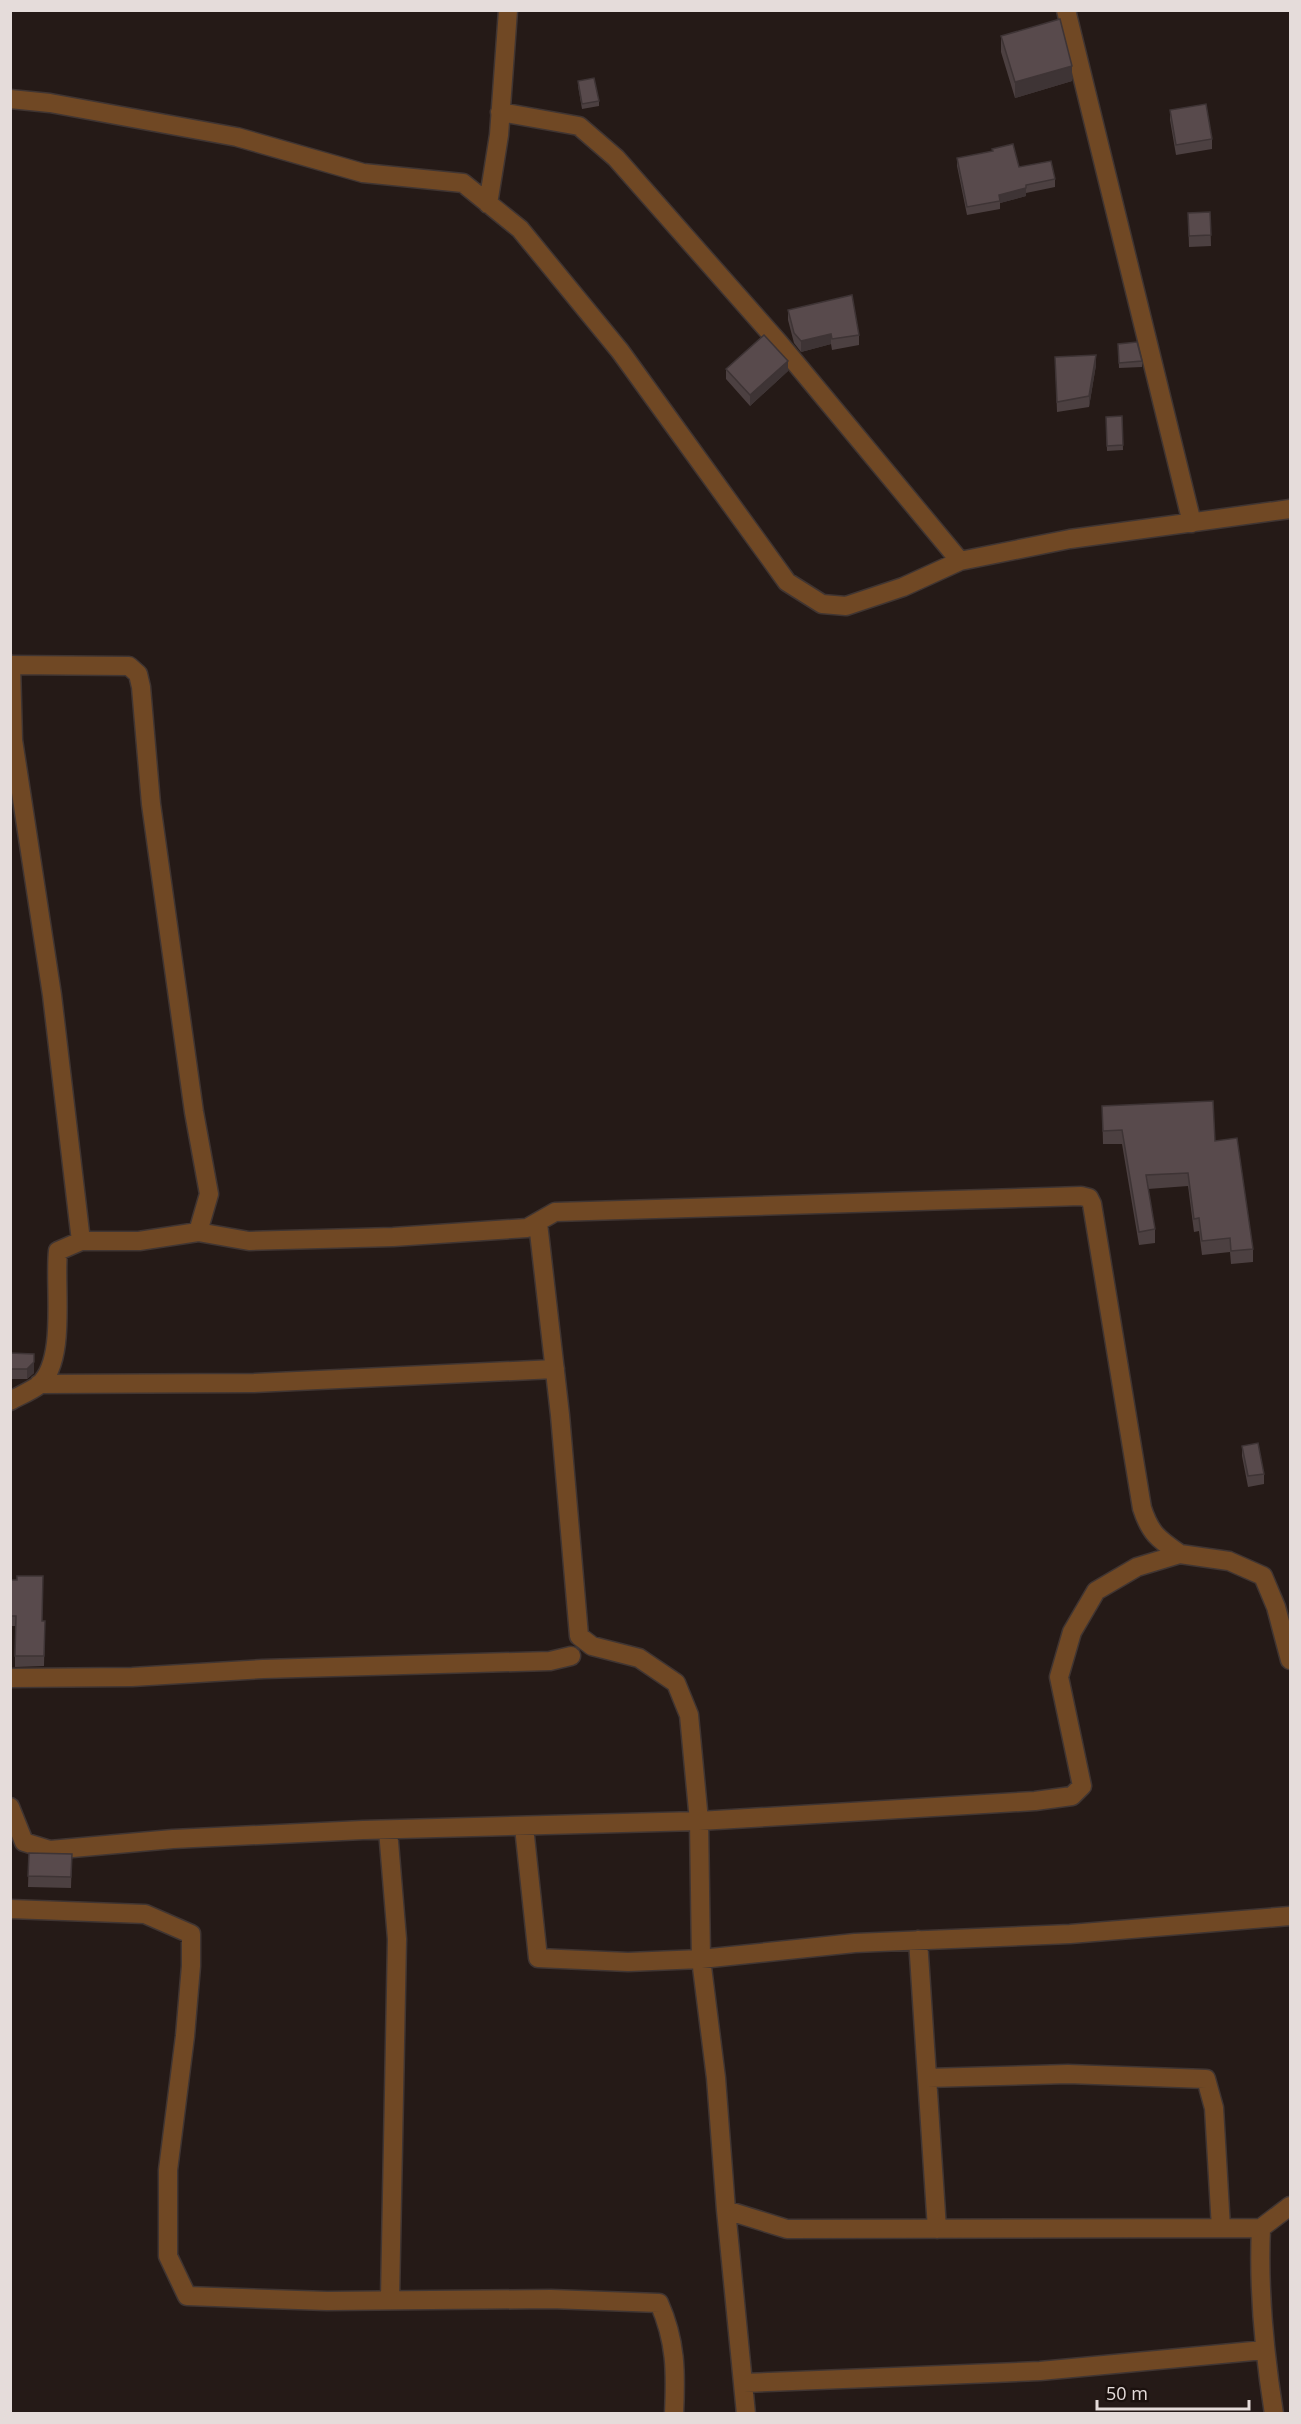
<svg xmlns="http://www.w3.org/2000/svg" width="1301" height="2424" font-family="'Open Sans',sans-serif">
<style>
.lines{fill:none;stroke-linecap:round;stroke-linejoin:round}
.minor-casing{stroke:#403532;stroke-width:21}
.minor{stroke:#704824;stroke-width:18}
.wall{fill:#4c4041}
.shaded-wall{fill:#3e3435}
.building{fill:#584a4c;stroke:#3e3435;stroke-width:1.5}
</style>
<rect width="100%" height="100%" fill="#251a17"/>
<g class="lines">
<!-- minor casing -->
<g class="minor-casing">
<path id="minor" d="M1066,10L1192,523
M10,99L50,103L237,137L363,173L463,183L520,229L620,351L787,582L822,604L846,606L903,587L960,561L1070,539L1290,509
M500,112L579,126L616,158L779,343L960,561
M488,204L499,135L508,10
M10,665L129,666L138,674L141,687L151,804L194,1112L209,1194L198,1232L139,1241H81L58,1251C54,1286 67,1360 39,1385C31,1391 19,1396 10,1401
M11,665L13,740L52,995L81,1241
M538,1223L560,1415L579,1636L592,1646L639,1658L676,1683L689,1715L699,1821L701,1959L716,2078L726,2210L746,2414
M198,1232L249,1241L393,1237L527,1228L555,1212L1050,1197L1081,1196L1089,1198L1092,1204L1142,1508C1150,1533 1158,1539 1180,1554
M39,1384L254,1383L555,1369
M10,1678L132,1677L263,1669L550,1661L571,1656
M10,1807L24,1842L50,1850L173,1839L363,1830L699,1821L1035,1801L1072,1796L1082,1786L1059,1677L1072,1632L1096,1591L1137,1567L1180,1554L1229,1561L1263,1576L1276,1607L1290,1660
M524,1827L538,1958L628,1962L701,1959L855,1943L1070,1934L1290,1916
M388,1830L397,1939L390,2299
M10,1909L145,1914L191,1934V1966L185,2036L168,2170V2256L187,2296L327,2301L551,2299L659,2303C676,2341 676,2372 674,2414
M918,1940L937,2229
M927,2078L1068,2074L1206,2079L1214,2108L1221,2228
M726,2210L787,2229L1261,2228
M744,2383L1040,2371L1264,2350
M1274,2414C1264,2351 1258,2291 1261,2228L1290,2206"/>
</g>
<!-- minor -->
<use href="#minor" class="minor"/>
</g>
<!-- wall -->
<path class="wall" d="M1001,36L1072,81L1015,98L1001,52Z
M578,81L599,101V106L582,109L578,86Z
M1170,110L1212,139V149L1176,155L1170,120Z
M992,149L1019,167L1055,179V187L1026,193V196L1000,203V209L967,215L957,166V158L992,152Z
M1210,212L1211,246L1189,247L1188,213Z
M788,310L859,335V345L832,350L831,344L801,352L794,343L788,320Z
M1118,344L1142,361V367L1119,368Z
M1055,357L1096,365L1089,407L1057,412Z
M726,369L788,371L750,406L726,379Z
M1122,416L1123,450L1107,451L1106,417Z
M1102,1106L1215,1141L1253,1249V1262L1231,1264L1230,1252L1202,1255L1199,1231L1194,1232L1188,1186L1148,1189L1155,1229V1243L1139,1245L1122,1144H1103Z
M10,1353L34,1354V1373L27,1379H10Z
M1242,1446L1264,1474V1484L1248,1487L1242,1456Z
M10,1580L42,1621H45L44,1666L15,1667V1626H10Z
M29,1853L72,1854L71,1888L28,1887Z"/>
<!-- shaded-wall -->
<path class="shaded-wall" d="M1072,66V81L1015,98V82Z
M1026,188V196L1000,203L999,195Z
M831,334V344L801,352V341Z
M1096,355V365L1089,407V396Z
M788,361V371L750,406V395Z
M34,1362V1373L27,1379V1369Z"/>
<!-- building -->
<path class="building" d="M1060,19L1072,66L1015,82L1001,36Z
M594,78L599,101L582,104L578,81Z
M1206,104L1212,139L1176,145L1170,110Z
M1013,144L1019,167L1051,161L1055,179L1026,185V188L999,195L1000,201L967,207L957,158L993,151L992,149Z
M1210,212L1211,235L1189,236L1188,213Z
M852,295L859,335L832,339L831,334L801,341L794,333L788,310Z
M764,335L788,361L750,395L726,369Z
M1137,342L1142,361L1119,363L1118,344Z
M1096,355L1089,396L1057,402L1055,357Z
M1122,416L1123,445L1107,446L1106,417Z
M1213,1101L1215,1141L1237,1138L1253,1249L1231,1251L1230,1238L1202,1241L1199,1218L1194,1219L1188,1173L1146,1175L1155,1229L1139,1232L1122,1130L1103,1131L1102,1106Z
M10,1353L34,1354V1362L27,1369H10Z
M1258,1443L1264,1474L1248,1476L1242,1446Z
M17,1576H43L42,1621H45L44,1656H15L16,1616H10V1580H17Z
M29,1853L72,1854L71,1877L28,1876Z"/>
<!-- border -->
<rect width="1301" height="2424" fill="none" stroke="#e5dcda" stroke-width="24"/>
<!-- scale -->
<path d="M1097 2400v9h152v-9" fill="none" stroke="#e5dcda" stroke-width="3"/>
<text x="1106" y="2400" font-size="18" fill="#e5dcda" stroke="#1b110e" stroke-width="4.5" paint-order="stroke">50 m</text>
</svg>
